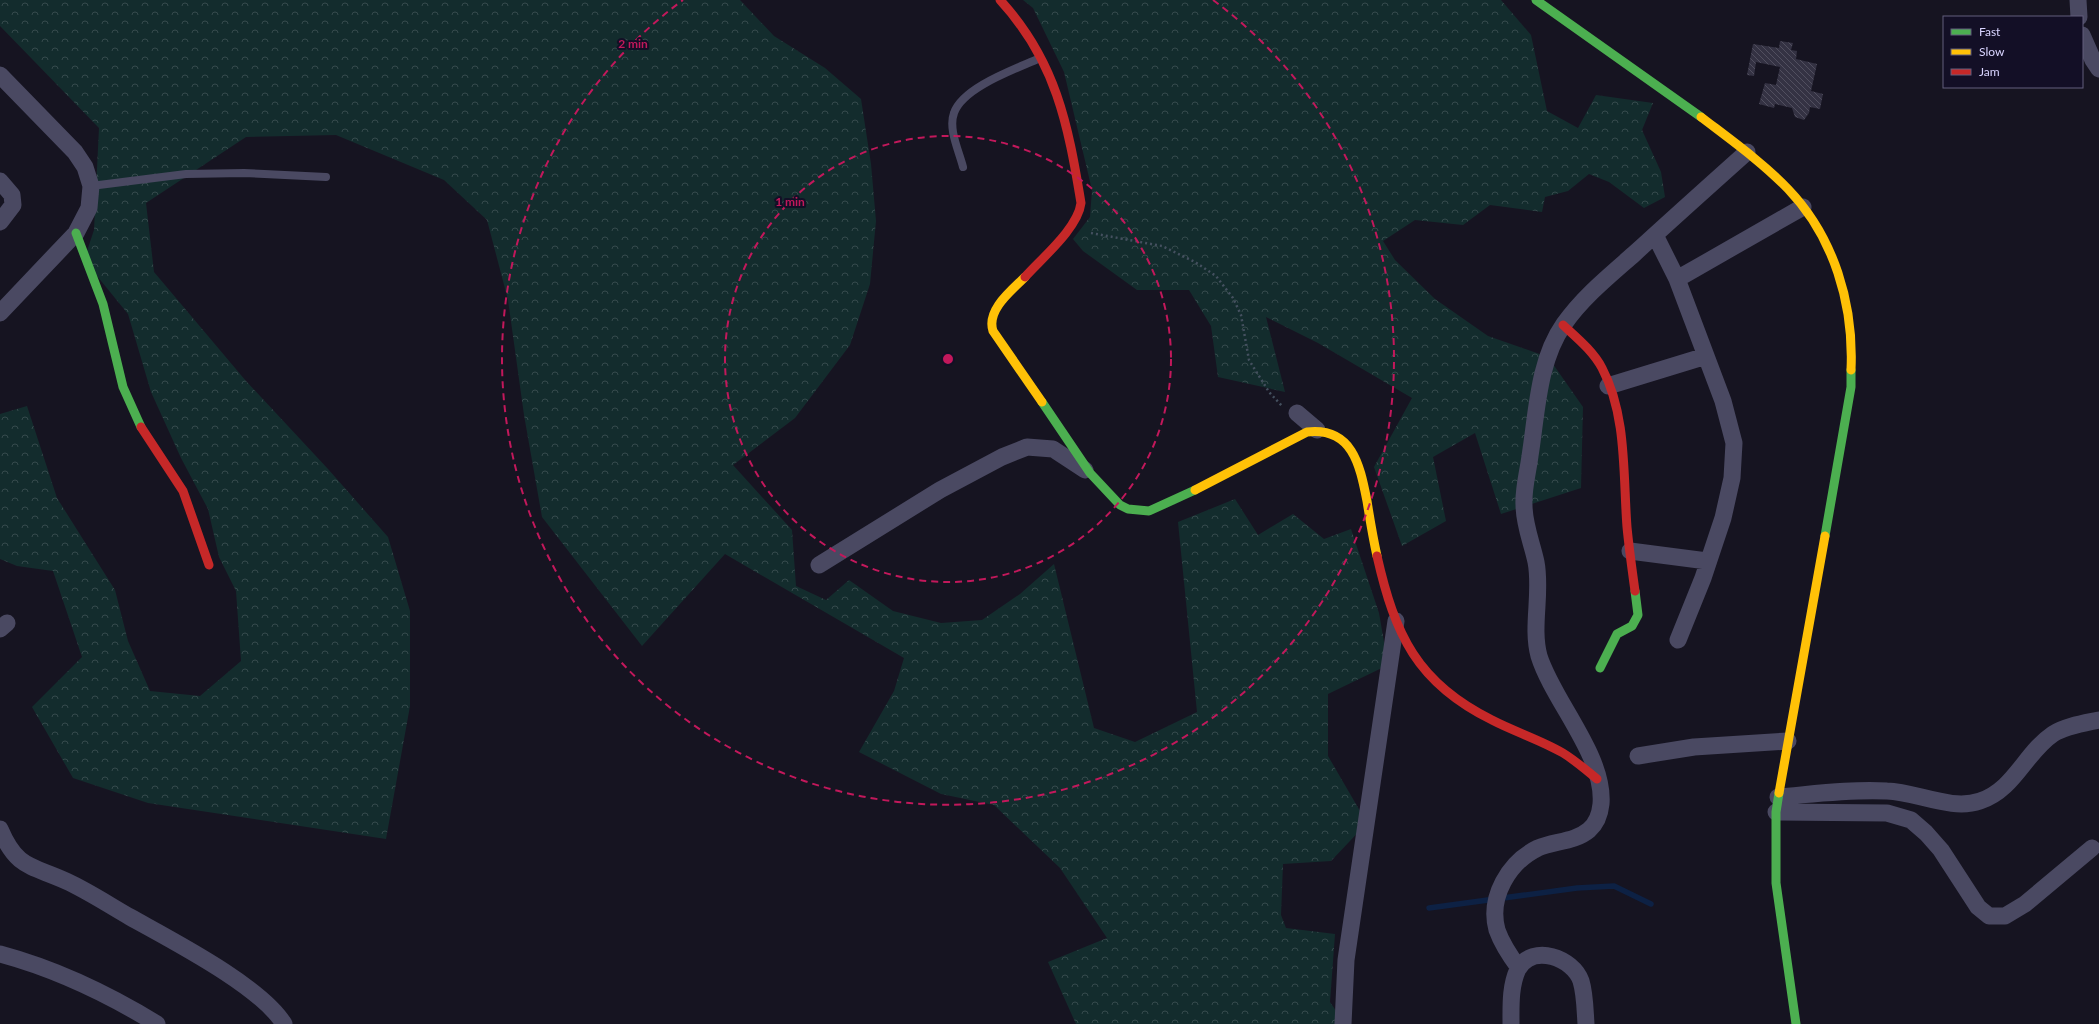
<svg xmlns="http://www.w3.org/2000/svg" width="2099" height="1024" font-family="Lato,sans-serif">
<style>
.forest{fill:url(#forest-crowns)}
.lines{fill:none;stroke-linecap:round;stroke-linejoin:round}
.stream{stroke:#0d2144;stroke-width:5.5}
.building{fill:url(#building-back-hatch)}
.path{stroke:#44505f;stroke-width:2.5;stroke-dasharray:2 3;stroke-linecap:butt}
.lane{stroke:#4a4962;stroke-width:8}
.street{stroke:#4a4962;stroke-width:17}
.fast{stroke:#4caf50;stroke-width:9}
.slow{stroke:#ffc107;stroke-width:9}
.jam{stroke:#c62828;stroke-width:9}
.ring{fill:none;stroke:#c2185b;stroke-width:2;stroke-dasharray:7 5}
.centre{fill:#c2185b;stroke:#130f26;stroke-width:2}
.ring-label{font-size:12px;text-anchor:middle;font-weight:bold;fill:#c2185b;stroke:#130f26;stroke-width:4;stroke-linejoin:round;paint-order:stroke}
</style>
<defs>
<pattern id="forest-crowns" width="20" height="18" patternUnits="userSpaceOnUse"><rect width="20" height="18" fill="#132c2d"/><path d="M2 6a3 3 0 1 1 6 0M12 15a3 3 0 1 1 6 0" fill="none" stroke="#354a4c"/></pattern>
<pattern id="building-back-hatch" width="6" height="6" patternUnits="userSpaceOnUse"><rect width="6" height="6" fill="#343243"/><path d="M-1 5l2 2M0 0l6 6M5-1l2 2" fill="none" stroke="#514f5f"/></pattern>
</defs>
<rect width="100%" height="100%" fill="#161421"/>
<!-- forest -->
<path class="forest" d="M0,0H740L774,36L825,68L861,99L871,164L876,221L870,284L850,345L795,418L733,465L792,530L796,586L826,600L849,580L893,611L941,623L982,620L1020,594L1054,564L1094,728L1135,742L1197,712L1178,522L1235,499L1258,535L1293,514L1324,539L1351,529L1379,613L1388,665L1328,694V756L1367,823L1331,861L1283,864L1281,915L1286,928L1335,934L1330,1002L1345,1024H1076L1048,962L1107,938L1060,868L994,805L941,794L859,752L894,691L904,658L725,554L642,646L542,517L524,415L508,300L487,220L444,180L336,135L246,137L146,203L154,272L246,381L328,469L388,537L410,611V706L386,839L148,803L73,778L32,707L82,657L53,571L17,566L0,559V414L27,406L57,498L115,590L128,641L150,691L200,696L241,661L236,591L219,557L208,509L181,458L151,392L128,314L84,260L94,230L99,128L0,26Z
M1023,0H1501L1531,35L1547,111L1578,128L1596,95L1653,103L1642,130L1661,172L1665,197L1644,208L1609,182L1589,174L1568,191L1545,197L1542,212L1490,205L1463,225L1415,220L1383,241L1395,260L1435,299L1488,336L1548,357L1583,407L1581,488L1501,514L1475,433L1433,457L1446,521L1402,546L1374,467L1412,398L1318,343L1266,317L1285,392L1218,377L1211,326L1189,290H1137L1083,251L1073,239L1090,217L1092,190L1064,72L1033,8Z"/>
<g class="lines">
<!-- stream -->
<path class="stream" d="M1429,908L1577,888L1614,886L1651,904"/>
</g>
<!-- building -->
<path class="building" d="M1780,41L1793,43L1791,50L1797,51L1796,59L1817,64L1811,91L1823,94L1820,109L1810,107L1809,113L1804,120L1795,117L1792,108L1775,104L1774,108L1759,104L1765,83L1776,85L1780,67L1756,62L1754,76L1747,75L1753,44L1779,48Z"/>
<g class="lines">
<!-- path -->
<path class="path" d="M1091,233L1162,246L1195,262L1216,276L1233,298L1241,315L1249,360L1269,392L1282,406"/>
<!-- lane -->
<path class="lane" d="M963,167C959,151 948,129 954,113C963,87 1016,69 1040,58
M91,186L186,174L244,173L326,177"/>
<!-- street -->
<path class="street" d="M2078,0L2079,17
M2082,35L2093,60L2099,69
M0,75L75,152L85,167L91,186L89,208L76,233L0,313
M0,181L12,195L13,205L0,222
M1655,235L1677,279L1723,401L1734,443L1732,478L1723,518L1703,578L1678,640
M1677,279L1803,207
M1608,386L1706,356
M1297,413L1317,430
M1630,551L1707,561
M819,565L940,490L1002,457L1027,447L1053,449L1085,470
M0,629L7,623
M1638,756L1694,747L1788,741
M1778,797C1814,794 1851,789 1887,791C1917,792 1951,811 1980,801C2014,790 2025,753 2053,734C2065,726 2085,723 2099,720
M1776,812L1887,813L1911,820L1926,833L1941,850L1978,907L1989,916H2005L2025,904L2092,848
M0,829C17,869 31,865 66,881C88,891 109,905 130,917C171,940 261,986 284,1024
M0,954C56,969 108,994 157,1024
M1519,968C1510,956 1502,944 1497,930C1488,897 1509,862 1538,848C1554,841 1575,842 1589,830C1596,824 1600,814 1601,804C1605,756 1553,701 1539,656C1531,627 1542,593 1536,562C1532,543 1524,525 1524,505C1523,489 1528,472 1530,456C1537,412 1538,361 1564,324C1583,297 1609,276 1634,254C1671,220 1709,186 1747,152
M1343,1024L1346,960L1396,621
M1511,1024C1511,1006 1510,986 1518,969C1533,943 1573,958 1581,981C1585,994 1585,1010 1586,1024"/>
<!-- fast -->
<path class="fast" d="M1536,0L1701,117
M76,233L103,304L123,387L141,427
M1042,402L1090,473L1120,505L1128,509L1149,511L1195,490
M1825,536L1851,387V370
M1600,668L1617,634L1632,626L1638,615L1635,591
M1779,793L1776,812V883L1796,1024"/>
<!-- slow -->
<path class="slow" d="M1701,117C1731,140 1762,162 1788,189C1834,237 1854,304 1851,370
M1025,277C1012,290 986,310 993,331L1042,402
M1195,490L1307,432C1353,427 1360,466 1367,501C1370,520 1373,538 1377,556
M1779,793L1825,536"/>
<!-- jam -->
<path class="jam" d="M1000,0C1056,61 1068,124 1081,203C1078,228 1042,258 1025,277
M1563,325C1577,338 1593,351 1602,368C1627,415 1623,475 1627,527C1629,548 1632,569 1635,591
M141,427L183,491L209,565
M1377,556C1395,635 1417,683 1492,720C1515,732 1541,740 1563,753C1576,761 1586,770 1597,779"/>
</g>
<!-- distance rings -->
<g class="ring">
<circle cx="948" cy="359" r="223"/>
<path d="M1213 0A446 446 0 1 1 683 0"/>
</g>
<circle cx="948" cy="359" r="6" class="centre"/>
<g class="ring-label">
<text x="633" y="48">2 min</text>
<text x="790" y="206">1 min</text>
</g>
<!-- legend -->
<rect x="1943" y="16" width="140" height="72" fill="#130f26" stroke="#625e7d"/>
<rect x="1951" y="29" width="20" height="6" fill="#4caf50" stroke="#625e7d"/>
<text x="1979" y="36" font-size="12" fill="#d9d4ff">Fast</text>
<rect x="1951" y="49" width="20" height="6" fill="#ffc107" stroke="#625e7d"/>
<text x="1979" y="56" font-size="12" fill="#d9d4ff">Slow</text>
<rect x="1951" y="69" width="20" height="6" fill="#c62828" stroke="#625e7d"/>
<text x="1979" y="76" font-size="12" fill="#d9d4ff">Jam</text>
</svg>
